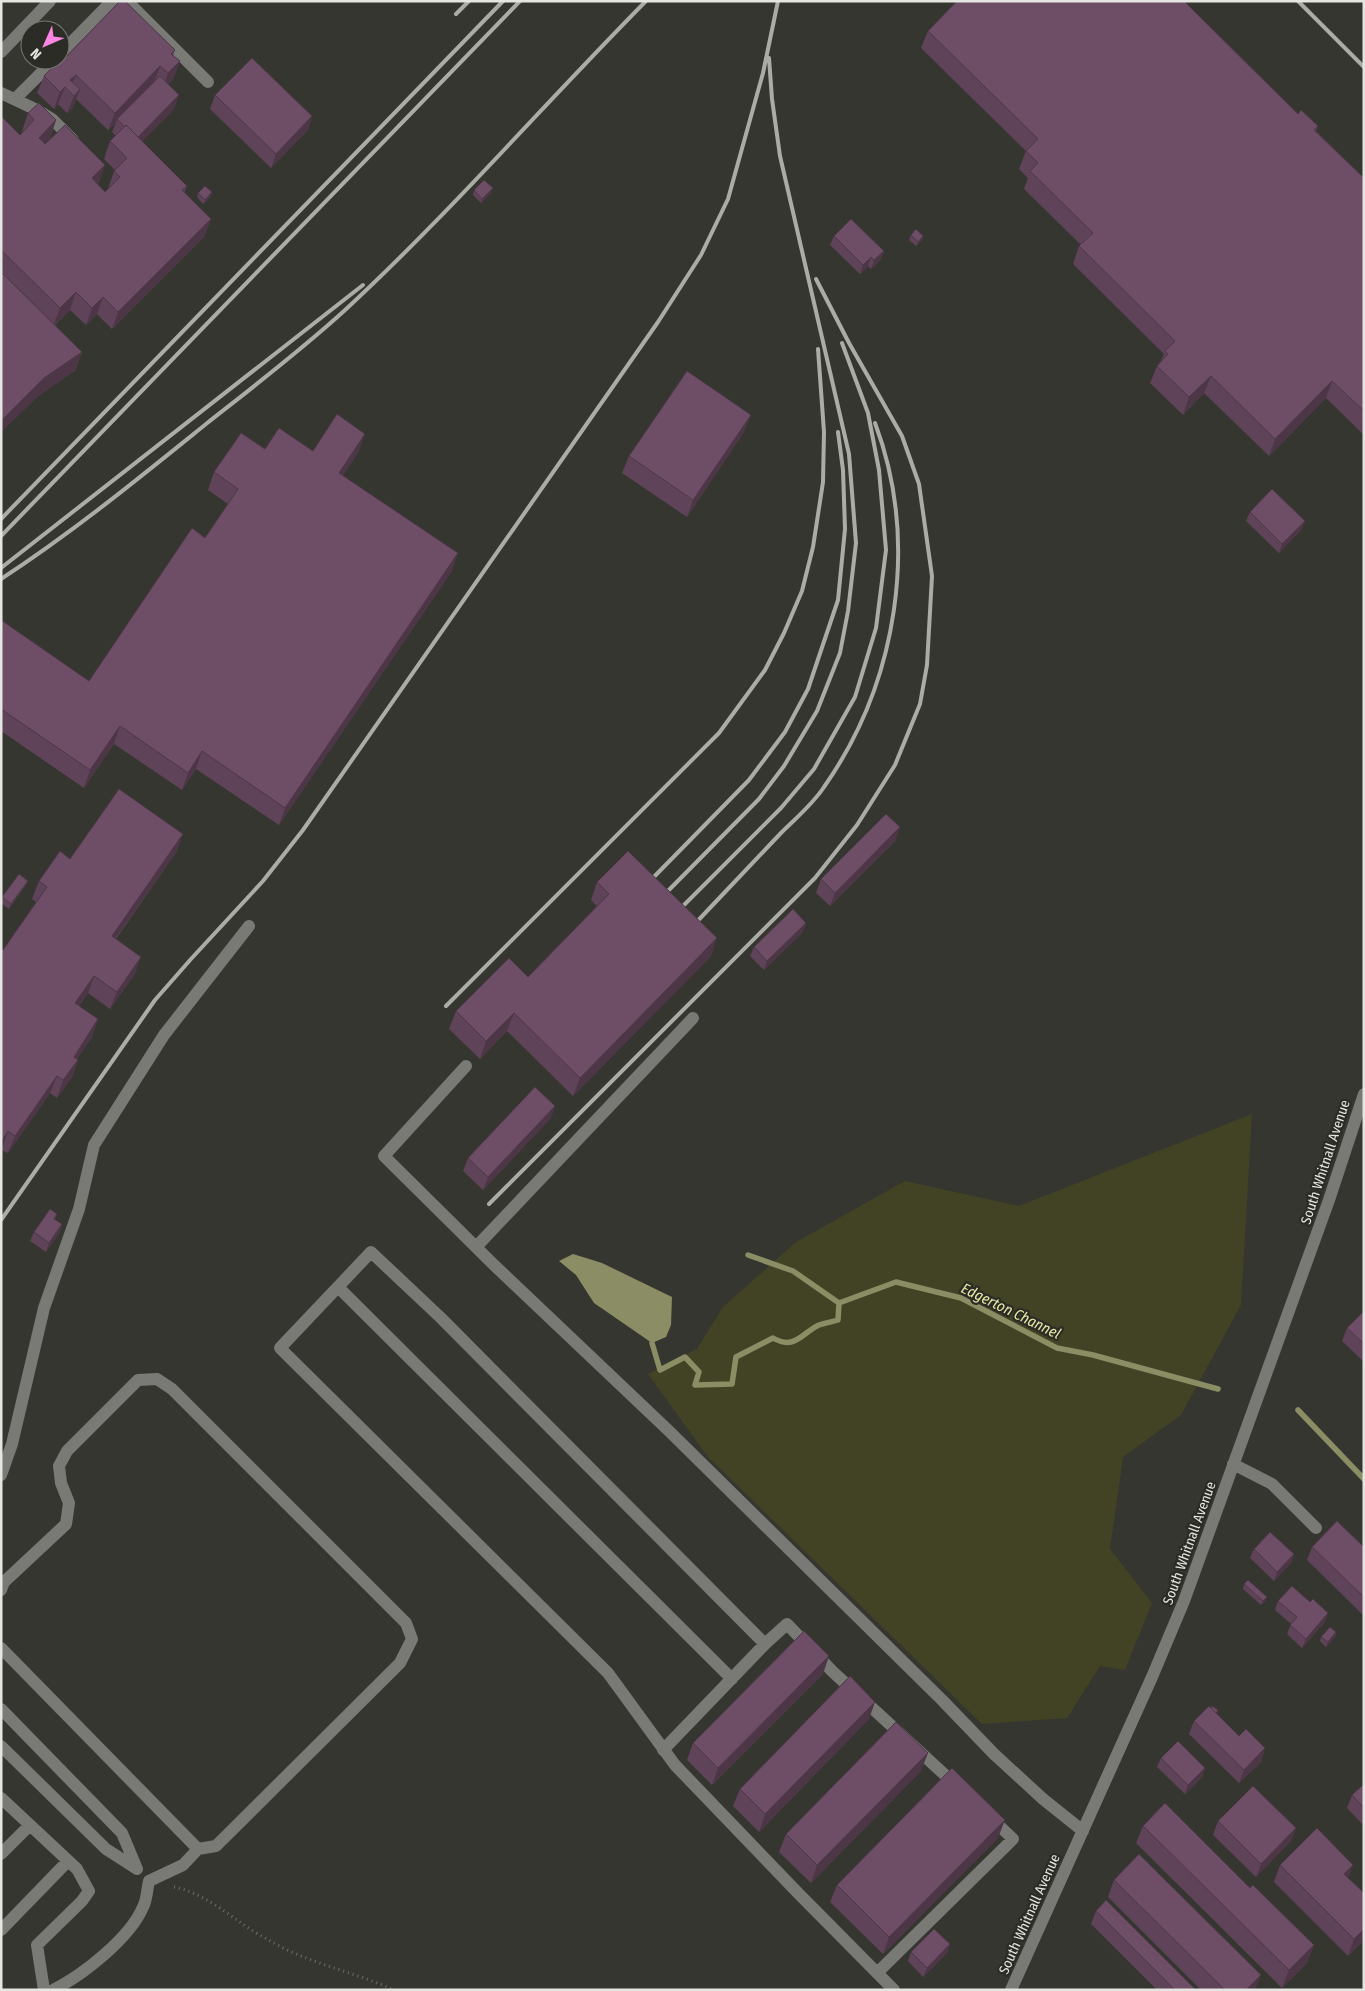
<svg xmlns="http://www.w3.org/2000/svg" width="1365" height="1991" font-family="'Fira Sans Condensed',sans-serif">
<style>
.green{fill:#424325}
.water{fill:#8b8d65}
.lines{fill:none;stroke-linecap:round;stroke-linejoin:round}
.stream{stroke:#8b8d65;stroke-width:5.5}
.path{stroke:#6e6e68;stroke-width:3;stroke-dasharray:1 4;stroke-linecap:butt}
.minor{stroke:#797976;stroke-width:12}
.rail{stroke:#acaca7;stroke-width:4}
.wall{fill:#5f4358}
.shaded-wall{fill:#4d3747}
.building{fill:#6e4e66;stroke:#4d3747}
.labels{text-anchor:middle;stroke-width:4.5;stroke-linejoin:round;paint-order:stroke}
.street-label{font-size:14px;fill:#e5e5e1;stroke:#2c2c26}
.water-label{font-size:15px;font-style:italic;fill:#e6e8a5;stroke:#2c2c26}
</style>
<rect width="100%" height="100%" fill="#363630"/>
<!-- green -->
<path class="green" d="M1252,1114L1241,1305L1181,1415L1123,1457L1110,1549L1152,1603L1125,1670L1100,1666L1067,1718L982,1724L708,1457L648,1374L697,1349L723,1307L796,1242L905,1181L1019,1206Z"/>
<!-- water -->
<path class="water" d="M573,1254L602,1263L672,1297L671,1325L666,1337L652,1343L594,1303L576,1275L559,1261Z"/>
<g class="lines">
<!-- stream -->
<path class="stream" d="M748,1255L793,1271L839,1303
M839,1303L896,1282L961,1298L1057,1348L1093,1355L1218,1389
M652,1343L660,1370L685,1357L699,1372L695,1385L732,1384L736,1357L773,1338C795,1351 803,1332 819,1325C824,1323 832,1322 838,1320L839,1303
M1298,1410L1364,1479"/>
<!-- path -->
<path class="path" d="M174,1887C202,1893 224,1911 247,1927C261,1936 278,1946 294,1953C326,1967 361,1975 394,1990"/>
<!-- minor -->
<path class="minor" d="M127,1L208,82
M1,52L50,1
M60,54L112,1
M1,93L39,111L52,119L73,140
M15,99L54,60
M466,1066L384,1156L493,1264L669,1431L942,1700L994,1754L1043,1799L1083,1831
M476,1247L693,1018
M338,1287L732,1679
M1233,1464L1272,1484L1316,1528
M1,1475L12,1444L44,1308L79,1209L94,1145L164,1035L249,926
M1,1590L4,1582L66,1524L69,1503L61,1483L59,1466L67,1451L138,1380L157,1379L172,1389L406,1623L412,1639L400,1663L216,1846L198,1849L183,1865L149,1881
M1,1648L198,1849
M1,1709L122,1833L137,1869L106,1849L1,1746
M663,1750L765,1644
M1,1798L77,1869L89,1891L82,1901L37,1945L44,1990
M1,1854L30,1825
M1,1930L68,1861
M878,1972L1013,1839L990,1817
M53,1990C83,1975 130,1938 143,1907C147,1900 147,1889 149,1881
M894,1990L797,1892L675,1765L608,1673L280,1348L371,1252L441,1318L765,1644L787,1624L833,1672L957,1786
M1011,1990L1152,1677L1184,1601L1329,1200L1364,1094"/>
<!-- rail -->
<path class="rail" d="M1298,1L1364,67
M456,14L469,1
M1,519L503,1
M1,536L520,1
M1,568L363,285
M1,579C73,532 139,478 206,424C253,387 300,351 344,311C450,213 545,103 646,1
M645,886L749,780L785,732L808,689L838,600L845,529L843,470L838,432
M659,900L759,799L784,766L817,711L840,653L848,611L856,543L849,454L780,156L772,99L769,58
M674,915L781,808L814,769L855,697L876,628L886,550L879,470L868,413L842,343
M689,930C719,898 750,866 780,834C795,819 813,804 824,787C897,683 920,543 875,423
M446,1006L719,733L765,670L784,633L802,591L813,547L823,482L824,432L818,349
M489,1204L815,878L857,825L895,765L920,704L927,665L932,576L919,484L902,436L849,343L816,279
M1,1220L155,1000L191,959L263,881L303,830L658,322L701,255L728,199L763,73L778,1"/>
</g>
<!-- wall -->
<path class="wall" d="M928,31L1298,114L1318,126L1316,131L1364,178V433L1363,434L1326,398L1269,456L1204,393L1183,415L1150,383L1157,366L1161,361L1164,354L1073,264L1079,246L1081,245L1024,189L1028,178L1019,169L1026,151L921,48Z
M175,50L173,56L180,61L173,79L168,84L174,109L142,141L187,186L184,193L211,219L204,237L112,329L97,314L86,325L70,310L55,325L76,370L38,396L1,432V116L20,135L22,132V131L28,113L56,120L50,138L44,143L99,183L97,184L105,192L108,189L114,171L115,170L104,159L110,141L116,136L112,132L116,123L108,130L76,99L73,107L67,113L58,104L54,109L37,93L44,76L62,61Z
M215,95L312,116L308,130L271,168L210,109Z
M474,190L491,193L481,203L473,195Z
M212,192L210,197L203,204L197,197L198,193Z
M911,235L923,236L922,240L916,246L909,240Z
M834,236L884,251L881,259L871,269L868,266L860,274L830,245Z
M744,432L687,517L622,473L629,456Z
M265,449L359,451L343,475L452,571L279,825L196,769L182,790L114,744L84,788L1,731V620L89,681L205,538L228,504L208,490L214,472Z
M1250,512L1305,521L1301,530L1279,553L1246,521Z
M900,827L895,841L830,906L816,893L821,879Z
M177,851L116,939L135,974L110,1009L88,993L79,1006L92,1037L77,1059L78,1060L72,1077L57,1098L50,1093L8,1153L1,1150V948L3,950L36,902L32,899L39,881L70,859Z
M28,881L26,885L9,909L1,903L2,897Z
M597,882L711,956L573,1096L507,1031L480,1059L449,1029L456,1011L528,977L597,906L591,900Z
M803,932L764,970L750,956L754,947Z
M555,1106L550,1119L483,1190L463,1171L468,1158Z
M57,1214L55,1220L62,1224L59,1233L46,1252L30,1241L34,1232Z
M1364,1311V1362L1342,1341L1347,1328Z
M1312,1547H1364V1616L1307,1560Z
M1254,1549L1294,1554L1291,1563L1274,1581L1250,1558Z
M1244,1584L1267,1597L1265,1601L1261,1605L1243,1589Z
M1278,1601L1310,1602L1325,1622L1302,1648L1287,1634L1291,1624L1275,1610Z
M1336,1632L1335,1637L1326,1647L1320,1641L1321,1637Z
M823,1674L712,1785L687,1760L693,1743Z
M1211,1708L1218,1710L1217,1714L1239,1736L1265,1748L1261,1762L1239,1783L1189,1734L1194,1721Z
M869,1719L759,1832L733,1806L740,1789Z
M1161,1758L1205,1768L1202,1777L1185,1794L1157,1767Z
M921,1771L811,1883L779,1852L786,1834Z
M1364,1784V1826L1347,1808L1352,1795Z
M1218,1821L1296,1828L1291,1841L1256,1877L1213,1835Z
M1143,1826L1250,1888L1314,1945L1307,1963L1282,1988L1136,1843Z
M998,1838L883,1954L830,1902L837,1885Z
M1280,1865L1348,1878L1364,1940L1348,1956L1274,1882Z
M1114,1880L1255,1990H1201L1108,1897Z
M1096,1911L1196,1990H1157L1091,1924Z
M950,1944L947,1953L923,1977L908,1961L911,1952Z"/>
<!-- shaded-wall -->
<path class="shaded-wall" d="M180,61L173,79L162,91L168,73Z
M160,66L154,83L117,119L116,123L108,130L115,113Z
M76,75L69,91L70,80Z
M65,87L58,104L54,109L60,92Z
M80,89L73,107L67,113L74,96Z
M179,95L174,109L132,152L137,138Z
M312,116L308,130L271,168L276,154Z
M56,120L50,138L32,155L39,138Z
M105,165L99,183L85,196L92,178Z
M493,188L491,193L481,203L482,199Z
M212,192L210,197L203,204L205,200Z
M211,219L204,237L112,329L118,312Z
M923,236L922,240L916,246L918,242Z
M884,251L881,259L871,269L874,260Z
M871,257L868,266L860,274L863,265Z
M76,292L70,310L53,326L60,308Z
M103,297L97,314L86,325L92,308Z
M82,352L76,370L38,396L1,432V421L44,378Z
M1211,376L1204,393L1183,415L1189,397Z
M1332,381L1326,398L1269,456L1275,439Z
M751,415L744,432L687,517L693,500Z
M365,434L359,451L333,490L339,473Z
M1305,521L1301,530L1279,553L1282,544Z
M458,553L452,571L279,825L285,808Z
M120,726L114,744L84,788L90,770Z
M202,751L196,769L182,790L188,773Z
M900,827L895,841L830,906L835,893Z
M183,834L177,851L105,953L112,936Z
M28,881L26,885L9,909L11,904Z
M806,923L803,932L764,970L767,961Z
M717,938L711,956L573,1096L580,1078Z
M141,957L135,974L110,1009L117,992Z
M94,976L88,993L68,1021L75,1003Z
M514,1013L507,1031L480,1059L486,1041Z
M98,1019L92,1037L67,1074L74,1057Z
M78,1060L72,1077L57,1098L63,1080Z
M57,1076L50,1093L8,1153L15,1136Z
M555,1106L550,1119L483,1190L488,1177Z
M8,1131L2,1149L1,1150V1142Z
M62,1224L59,1233L46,1252L49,1243Z
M1294,1554L1291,1563L1274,1581L1277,1572Z
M1267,1597L1265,1601L1261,1605L1263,1601Z
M1328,1613L1325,1622L1302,1648L1306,1639Z
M1336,1632L1335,1637L1326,1647L1328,1642Z
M829,1656L823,1674L712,1785L718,1768Z
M875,1702L869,1719L759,1832L765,1814Z
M1265,1748L1261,1762L1239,1783L1244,1770Z
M928,1753L921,1771L811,1883L817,1865Z
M1205,1768L1202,1777L1185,1794L1188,1785Z
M1005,1820L998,1838L883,1954L889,1937Z
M1296,1828L1291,1841L1256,1877L1261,1864Z
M1353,1865L1347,1882L1344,1874Z
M1364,1929V1940L1348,1956L1354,1939Z
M950,1944L947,1953L923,1977L927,1968Z
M1314,1945L1307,1963L1282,1988L1289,1970Z
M1261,1975L1255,1990H1246Z"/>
<!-- building -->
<path class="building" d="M120,1H125L175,50L171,54L180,61L168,73L160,66L115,113L76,75L70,80L80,89L74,96L65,87L60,92L44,76L59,60L62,61Z
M957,1H1184L1298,114L1301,110L1318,126L1314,130L1364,178V411L1332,381L1275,439L1211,376L1189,397L1157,366L1168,354L1165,351L1175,341L1079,246L1093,233L1030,171L1038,163L1026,151L1038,139L928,31Z
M252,58L312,116L276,154L215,95Z
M160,76L179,95L138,137L126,125L125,127L117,119Z
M39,103L56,120L39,138L45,144L65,125L105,165L92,178L105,192L120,177L114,171L127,158L110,141L126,125L187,186L182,190L211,219L118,312L103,297L92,308L76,292L60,308L1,250V116L20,135L34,120L28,113Z
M484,180L493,188L482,199L474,190Z
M205,186L212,192L205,200L198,193Z
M851,219L884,251L874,260L871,257L863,265L834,236Z
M916,229L923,236L918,242L911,235Z
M1,272L82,352L44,378L1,421Z
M687,371L751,415L693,500L629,456Z
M337,414L365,434L339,473L458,553L285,808L202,751L188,773L120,726L90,770L1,709V620L89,681L192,528L205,538L238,489L214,472L241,433L265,449L279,428L313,451Z
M1272,489L1305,521L1282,544L1250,512Z
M119,789L183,834L112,936L141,957L117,992L94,976L75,1003L98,1019L74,1057L78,1060L63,1080L57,1076L15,1136L8,1131L1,1142V948L3,950L47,887L39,881L60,851L70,859Z
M886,814L900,827L835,893L821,879Z
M628,851L717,938L580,1078L514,1013L486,1041L456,1011L509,958L528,977L609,894L597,882Z
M19,874L28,881L11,904L2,897Z
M793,909L806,923L767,961L754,947Z
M535,1087L555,1106L488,1177L468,1158Z
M50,1209L57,1214L54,1219L62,1224L49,1243L34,1232Z
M1364,1311V1344L1347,1328Z
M1337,1521L1364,1547V1597L1312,1547Z
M1270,1532L1294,1554L1277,1572L1254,1549Z
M1248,1580L1267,1597L1263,1601L1244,1584Z
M1292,1586L1310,1602L1313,1599L1328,1613L1306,1639L1290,1625L1297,1617L1278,1601Z
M1330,1627L1336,1632L1328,1642L1321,1637Z
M804,1631L829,1656L718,1768L693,1743Z
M850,1676L875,1702L765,1814L740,1789Z
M1209,1706L1239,1736L1246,1729L1265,1748L1244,1770L1194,1721Z
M1212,1706L1218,1710L1216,1713L1211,1708Z
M896,1722L928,1753L817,1865L786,1834Z
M1178,1741L1205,1768L1188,1785L1161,1758Z
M952,1768L1005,1820L889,1937L837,1885Z
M1364,1784V1808L1352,1795Z
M1253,1786L1296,1828L1261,1864L1218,1821Z
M1165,1803L1250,1888L1253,1885L1314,1945L1289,1970L1143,1826Z
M1317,1828L1353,1865L1344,1874L1364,1893V1929L1354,1939L1280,1865Z
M1139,1854L1261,1975L1246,1990H1225L1114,1880Z
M1106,1900L1196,1990H1175L1096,1911Z
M934,1929L950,1944L927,1968L911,1952Z"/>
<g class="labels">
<!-- street labels -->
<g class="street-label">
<text transform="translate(1325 1162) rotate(-72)" y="5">South Whitnall Avenue</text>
<text transform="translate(1189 1543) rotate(-70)" y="5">South Whitnall Avenue</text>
<text transform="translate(1029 1914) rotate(-66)" y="5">South Whitnall Avenue</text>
</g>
<!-- water labels -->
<g class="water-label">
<text transform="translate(1011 1311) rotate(26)" y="5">Edgerton Channel</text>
</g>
</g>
<!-- border -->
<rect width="1365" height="1991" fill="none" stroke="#e5e5e1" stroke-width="5"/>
<!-- north arrow -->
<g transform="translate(45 45) rotate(225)"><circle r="24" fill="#2c2c26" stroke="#767671"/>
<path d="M0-4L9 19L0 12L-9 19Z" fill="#fc86e4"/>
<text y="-8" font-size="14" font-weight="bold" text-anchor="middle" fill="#e5e5e1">N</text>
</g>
</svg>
